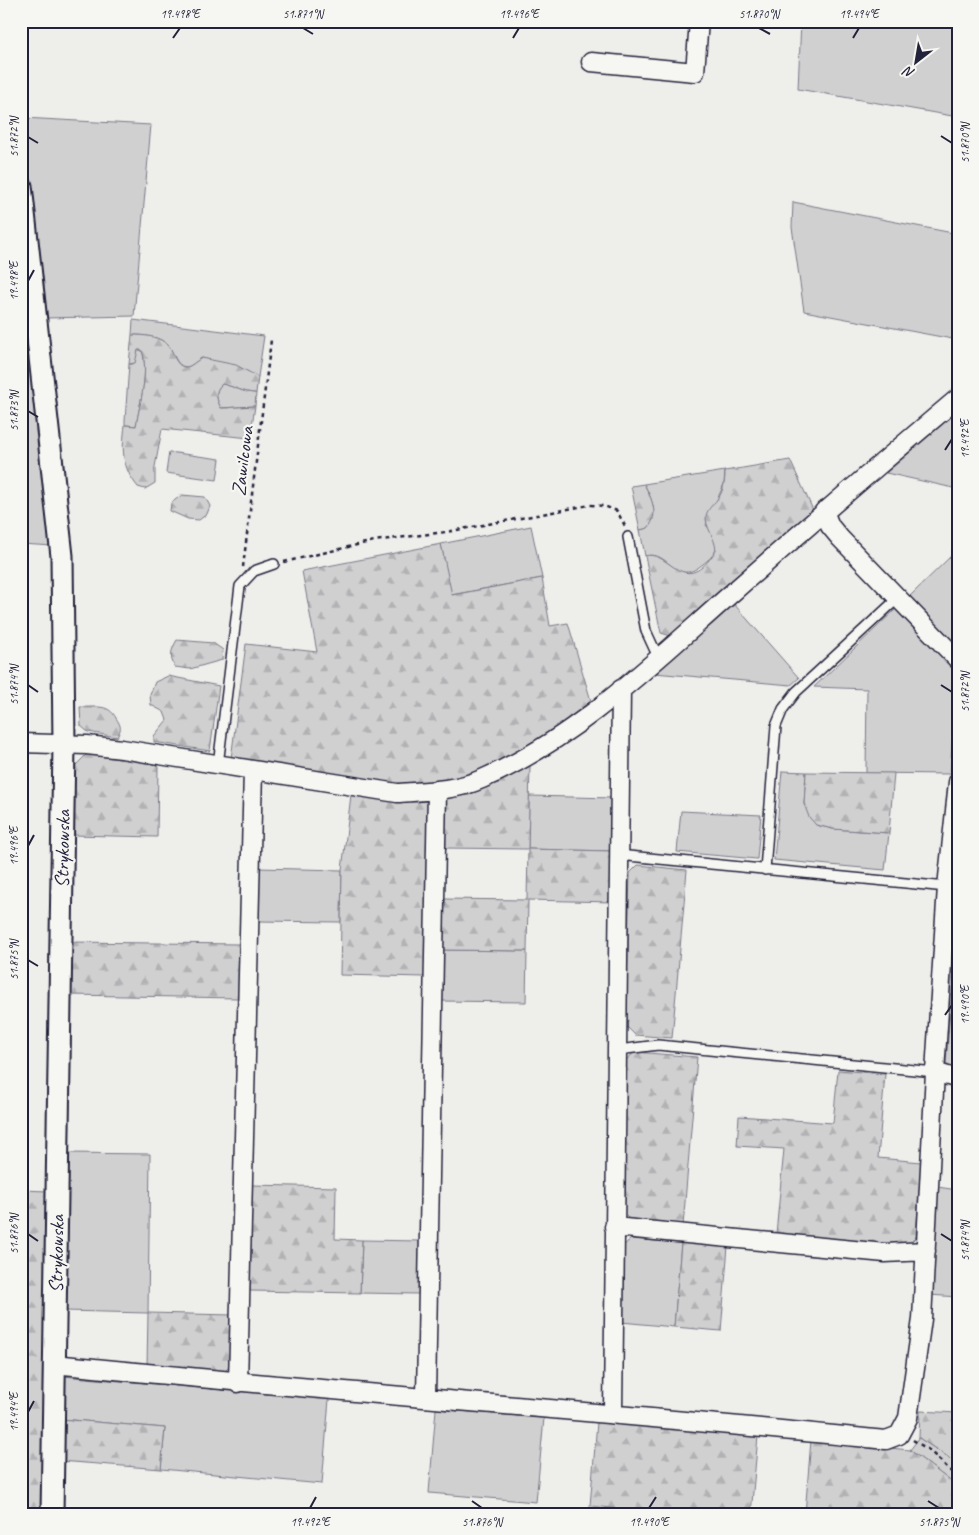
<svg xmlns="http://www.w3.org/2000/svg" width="979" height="1535" font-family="Caveat,sans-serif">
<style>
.green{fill:#d0d0d1;stroke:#797986}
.forest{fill:url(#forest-firs);stroke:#797986}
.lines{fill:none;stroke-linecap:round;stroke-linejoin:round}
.service-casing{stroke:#22223b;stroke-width:12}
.minor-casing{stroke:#22223b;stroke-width:21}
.tertiary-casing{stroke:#22223b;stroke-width:25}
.path{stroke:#22223b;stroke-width:2.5;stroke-dasharray:4 4;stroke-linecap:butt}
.service{stroke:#f6f6f2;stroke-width:9}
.minor{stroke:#f6f6f2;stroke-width:18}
.tertiary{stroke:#f6f6f2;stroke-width:21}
.ticks{fill:none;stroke:#22223b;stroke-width:2}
.labels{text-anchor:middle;stroke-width:4.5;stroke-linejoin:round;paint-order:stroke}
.street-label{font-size:20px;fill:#22223b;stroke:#f6f6f2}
.neatline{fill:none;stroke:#22223b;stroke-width:2}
.ticks-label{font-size:12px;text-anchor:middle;fill:#22223b}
</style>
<defs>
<pattern id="forest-firs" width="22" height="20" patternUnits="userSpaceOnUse" patternTransform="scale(1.25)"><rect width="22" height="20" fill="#d0d0d1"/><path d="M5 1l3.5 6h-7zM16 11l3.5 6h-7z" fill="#b2b2b4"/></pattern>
</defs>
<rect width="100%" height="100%" fill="#eeeeeb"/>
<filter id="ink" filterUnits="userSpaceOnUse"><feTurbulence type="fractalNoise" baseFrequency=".02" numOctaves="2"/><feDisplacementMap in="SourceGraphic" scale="10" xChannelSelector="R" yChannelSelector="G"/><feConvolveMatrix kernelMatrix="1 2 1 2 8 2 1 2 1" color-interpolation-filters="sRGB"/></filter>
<g filter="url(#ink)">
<!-- green -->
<path class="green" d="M801,21H958V117L798,89Z
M23,118L151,125L134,316L45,318Z
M793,202L958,234V340L804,311L792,227Z
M26,299L53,546L21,544V300Z
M133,320L264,336L258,377L242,369L202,358C197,360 190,368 185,367C176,366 174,353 169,346C160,336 144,335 132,335Z
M138,350H142C149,373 140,402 136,426L125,425V421L129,364H133Z
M222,384C234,386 243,393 256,393L255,406L221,408C216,399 214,391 222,384Z
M958,411V489L886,473Z
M169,452L220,459L217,480L166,473Z
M725,471L724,484L706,525C711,531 718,540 716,549C715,555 708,560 703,564C673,589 671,549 645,556L640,530L648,528C658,512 652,499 644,484Z
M531,526L542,578L451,595L441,544Z
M958,527V648L909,597L951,556Z
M733,603L799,678L791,685L654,673Z
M897,608L957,672L950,774L866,773L867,689L814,687Z
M782,771L806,772L804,804L816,825L833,829L889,833L885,870L774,860Z
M529,796L614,798L613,851L528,849Z
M681,811L761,815L757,859L677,852Z
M257,868L342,870L341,922L257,921Z
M442,950L527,951L526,1002L441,1001Z
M66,1153L150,1154L148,1313L64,1311Z
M937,1187L958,1190V1297L929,1295Z
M631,1239L681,1243L674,1327L621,1322L623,1246Z
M362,1240L420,1241L419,1294L360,1293Z
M62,1376L329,1399L322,1484L161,1469L165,1428L61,1419Z
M436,1409L544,1418L536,1502L429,1493Z
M919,1438L948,1457L958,1467V1487L910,1450Z
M606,1508L673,1514H605Z"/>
<!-- forest -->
<path class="forest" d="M132,335C144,335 160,336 169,346C174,353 175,366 185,367C190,368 197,360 202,358L236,365L258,377L256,393C243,393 234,386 222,384C214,391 216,399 221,408L255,406L250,438L162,429L155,467V483L145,489L138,487C121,466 122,450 125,425L136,426C140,402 149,373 142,350H138L135,363L129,364Z
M790,460L813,510L671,636L661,633L645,556C670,549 684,601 716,550C715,537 705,527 706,516C707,509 715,503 719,497C724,489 725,480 725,471Z
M644,484C651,498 660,514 648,528L640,530L631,486Z
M182,495L205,497L210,506L207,514L199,520L188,519L170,511L171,503Z
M441,544L452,595L542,578L550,626L568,623L591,701L528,749L466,778L397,785L231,759L246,644L317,652L302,571Z
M177,640L213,643L223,650L222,660L190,669L175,667C169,657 171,650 177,640Z
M168,676L219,686L210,751L154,742V736L167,720L164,712L151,705L150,695L155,682Z
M80,707C96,708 108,703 116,718C121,726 122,728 117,737L88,732L81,726Z
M87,754L158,765L157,837L72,835L73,768Z
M530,766L528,849L613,851L612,902L528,900L527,951L442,950L443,899L527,900L528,849L444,848L445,797L469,795Z
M806,772L894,773L889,833L833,829L816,825L809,817L804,804Z
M351,795L397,801L428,798L425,977L340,975L342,870Z
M638,865L687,870L672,1038L635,1035L626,1026L630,873Z
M958,908V1073H953L946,1063Z
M70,942L239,944L238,998L69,995Z
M635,1052L697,1057L683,1226L632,1222L623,1213L626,1060Z
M838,1070L885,1074L878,1158L921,1162L916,1237L907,1246L776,1234L784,1149L737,1146L739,1116L833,1123Z
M252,1185L336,1187L335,1239L362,1240L360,1293L250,1291Z
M21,1190L48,1191L42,1514H21Z
M681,1243L728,1246L721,1331L674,1327Z
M148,1313L232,1315L231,1365L223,1373L147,1367Z
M920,1411L958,1413V1467L948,1457L919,1438Z
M61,1419L165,1428L161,1469L60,1461Z
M597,1422L758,1436L751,1514H673L590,1506Z
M811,1440L910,1450L958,1487V1514H805Z"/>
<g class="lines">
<!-- service casing -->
<g class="service-casing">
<path id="service" d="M628,537L646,631L658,657
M218,765L240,586L254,571L274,564
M618,855L947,887L958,890
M765,870L776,726L783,709L796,692L897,599
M618,1050L658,1045L935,1072"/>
</g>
<!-- minor casing -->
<g class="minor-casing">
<path id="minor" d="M591,62L695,72L699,21
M824,511L830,526L840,538L958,660
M21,743L87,745L122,749L397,793C425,791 455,791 482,779C576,739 657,659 732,593C807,527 882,462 958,398
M935,1072L958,1079
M614,1227L885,1253L926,1251
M54,1364C331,1392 609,1412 886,1440L899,1435L908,1418L922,1319L935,1072L947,887L958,782
M238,1383L253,770
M426,1397L437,790
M613,1413L621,689"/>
</g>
<!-- tertiary casing -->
<g class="tertiary-casing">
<path id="tertiary" d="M21,186L62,556L64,745L52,1514"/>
</g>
<!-- path -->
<path class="path" d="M284,562L374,541L446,532L590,505L604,506L617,511L625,526
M243,567L271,340
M913,1440L929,1450L958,1478"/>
<!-- service -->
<use href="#service" class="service"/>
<!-- minor -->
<use href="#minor" class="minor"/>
<!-- tertiary -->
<use href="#tertiary" class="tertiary"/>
</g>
</g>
<!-- ticks -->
<path class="ticks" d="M303,28L313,34M759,28L770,34M173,38L180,28M513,38L519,28M853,38L859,28M941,136L952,143M28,137L38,143M28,281L34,270M28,411L38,417M945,450L952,439M28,685L38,692M941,685L952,692M28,846L34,835M28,960L38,966M945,1015L952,1005M28,1234L38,1241M941,1234L952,1241M28,1412L34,1401M472,1501L482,1508M928,1501L939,1508M310,1508L316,1497M649,1508L656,1497"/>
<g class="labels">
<!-- street labels -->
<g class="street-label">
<text transform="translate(242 461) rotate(-83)" y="7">Zawilcowa</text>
<text transform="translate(62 849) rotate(-89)" y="7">Strykowska</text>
<text transform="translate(56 1254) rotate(-89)" y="7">Strykowska</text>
</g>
</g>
<!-- margin -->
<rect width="979" height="1535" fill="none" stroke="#f6f6f2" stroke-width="55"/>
<!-- north arrow -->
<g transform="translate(916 62) rotate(211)" stroke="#f6f6f2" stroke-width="4" paint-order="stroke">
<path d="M0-4L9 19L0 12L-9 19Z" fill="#22223b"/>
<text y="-8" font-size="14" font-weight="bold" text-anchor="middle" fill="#22223b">N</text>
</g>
<rect x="28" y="28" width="924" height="1480" class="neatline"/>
<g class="ticks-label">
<text x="180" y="18">19.498°E</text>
<text x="303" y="18">51.871°N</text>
<text x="519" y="18">19.496°E</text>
<text x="759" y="18">51.870°N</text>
<text x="859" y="18">19.494°E</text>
<text transform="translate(14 137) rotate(-90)" y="4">51.872°N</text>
<text transform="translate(965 143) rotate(-90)" y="4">51.870°N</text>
<text transform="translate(14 281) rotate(-90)" y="4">19.498°E</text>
<text transform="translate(14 411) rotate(-90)" y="4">51.873°N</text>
<text transform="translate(965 439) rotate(-90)" y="4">19.492°E</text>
<text transform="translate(14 685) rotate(-90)" y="4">51.874°N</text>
<text transform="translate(965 692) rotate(-90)" y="4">51.872°N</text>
<text transform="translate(14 846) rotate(-90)" y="4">19.496°E</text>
<text transform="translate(14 960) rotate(-90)" y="4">51.875°N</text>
<text transform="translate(965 1005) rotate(-90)" y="4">19.490°E</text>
<text transform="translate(14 1234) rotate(-90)" y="4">51.876°N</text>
<text transform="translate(965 1241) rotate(-90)" y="4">51.874°N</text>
<text transform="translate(14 1412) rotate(-90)" y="4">19.494°E</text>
<text x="310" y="1526">19.492°E</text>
<text x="482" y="1526">51.876°N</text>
<text x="649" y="1526">19.490°E</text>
<text x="939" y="1526">51.875°N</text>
</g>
</svg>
